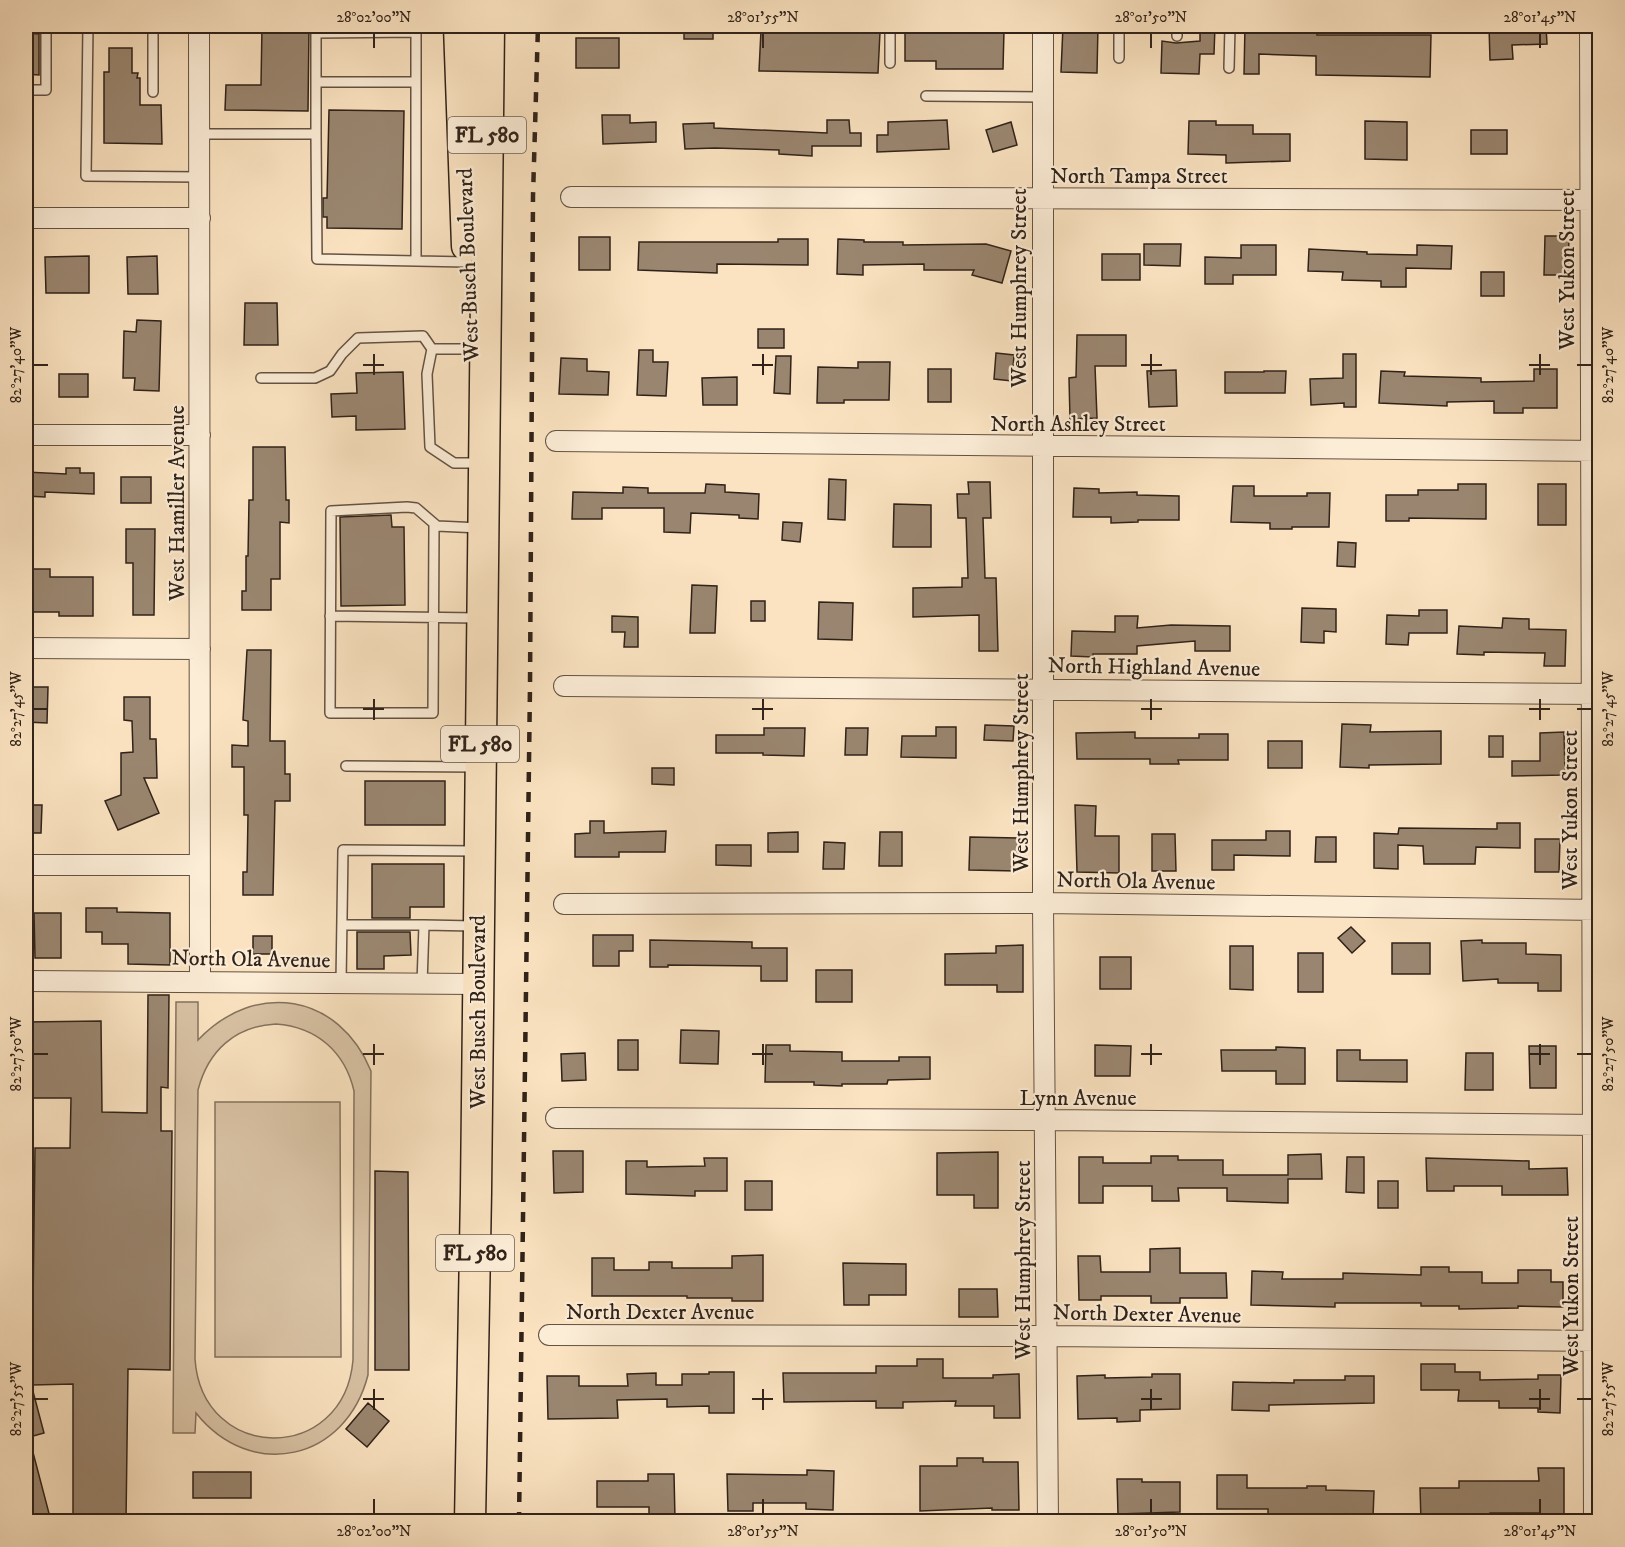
<svg xmlns="http://www.w3.org/2000/svg" width="1625" height="1547" font-family="'IM FELL DW Pica',serif">
<style>
.green{fill:#d8c2a4;stroke:#84725e;stroke-width:1.5;fill-rule:evenodd}
.building{fill:#9a8670;stroke:#302219;stroke-width:1.5}
.lines{fill:none;stroke-linecap:round;stroke-linejoin:round}
.lane-casing{stroke:#635243;stroke-width:12}
.street-casing{stroke:#635243;stroke-width:22}
.primary-casing{stroke:#302219;stroke-width:33}
.lane{stroke:#fcedd7;stroke-width:9}
.street{stroke:#fcedd7;stroke-width:20}
.primary{stroke:#fbe3c1;stroke-width:30}
.rail{stroke:#302219;stroke-width:4.5;stroke-dasharray:10 10;stroke-linecap:butt}
.ticks{fill:none;stroke:#302219;stroke-width:2}
.labels{text-anchor:middle;stroke-width:4.5;stroke-linejoin:round;paint-order:stroke}
.shield{fill:#fcedd7;stroke:#6d5f52;stroke-width:1.5}
.shield-label{font-size:21px;font-weight:bold;fill:#302219}
.street-label{font-size:22px;fill:#302219;stroke:#fcedd7}
.neatline{fill:none;stroke:#302219;stroke-width:2}
.ticks-label{font-size:15px;text-anchor:middle;fill:#302219}
</style>
<rect width="100%" height="100%" fill="#fbe3c1"/>
<filter id="stains"><feTurbulence type="fractalNoise" baseFrequency=".00333" numOctaves="4"/><feColorMatrix values="0 0 0 0 .2 0 0 0 0 .09 0 0 0 0 .02 0 0 0 .5 -.17"/></filter>
<radialGradient id="worn" r=".72"><stop offset=".6" stop-color="#630" stop-opacity="0"/><stop offset="1" stop-color="#630" stop-opacity=".3"/></radialGradient>
<!-- green -->
<path class="green" d="M176,1002H198V1040C255,980 339,993 371,1071L368,1375C346,1461 251,1482 196,1413L195,1433H173ZM276,1024C317,1027 345,1052 354,1091L353,1360C344,1465 202,1463 195,1359L198,1090C208,1051 235,1026 276,1024Z
M215,1102H340L341,1357H215Z"/>
<!-- building -->
<path class="building" d="M262,26H309L308,111L225,110L226,85H261Z
M684,26H713V39H684Z
M905,26H965V30H1004L1003,69H936V61H905Z
M1063,26H1098L1097,73L1061,72Z
M1200,26H1215L1214,54H1200L1199,74L1161,73L1162,41L1176,43L1200,41Z
M1245,26H1317V35H1431L1430,77L1316,75V56L1259,54V74H1244Z
M1489,26H1546L1547,44L1512,45L1513,59L1490,60Z
M761,30L880,32L878,73L759,71Z
M26,33L39,34V75L26,74Z
M576,38H619V68H576Z
M109,48H132V73H138L137,78H140V105H161L162,144L104,143V72H109Z
M329,110L404,111L402,229L327,228V217H323V198H327Z
M602,115H630V123L656,122V142L603,144Z
M827,120H849L850,133H861V146H812V156L779,154V150L715,148L685,149L683,124L714,123V128L827,133Z
M947,120L949,149L877,152V135H888V122Z
M1189,121H1216V125H1253V134H1290V161L1226,163V155L1188,154Z
M1365,121L1407,122V160L1365,159Z
M1011,122L1017,145L993,152L986,130Z
M1471,130H1507V154H1471Z
M1545,236H1569L1568,275H1544Z
M579,237H610V270H579Z
M778,239H808V265L717,264V273L638,270L639,242H778Z
M838,239L864,240V242H903V245L986,244L1011,251L1002,283L972,275L974,270H924V264L863,265V275L837,274Z
M1144,244H1181L1180,266L1144,265Z
M1241,245H1276V275H1233V284H1205V257L1241,258Z
M1417,245L1452,246L1451,269L1406,268V287H1381V281L1342,280L1343,272L1308,271L1309,249L1367,252V254L1417,255Z
M1102,254H1140V280H1102Z
M89,256V293H46L45,257Z
M157,256L158,294H128L127,257Z
M1481,272H1504V296H1481Z
M245,303H277L278,345H244Z
M137,320L161,321L159,391L134,390L135,378H123L124,331L136,332Z
M758,329H784V348H758Z
M1077,335H1126V366H1095L1097,418L1070,419L1069,378L1076,377Z
M639,350H653V362H668L666,396L637,395Z
M996,353L1014,355L1012,381L994,379Z
M1343,354H1356V407H1344V403L1311,405L1310,379L1343,378Z
M776,356H791L790,394L774,393Z
M561,358L587,359V371L609,372L608,395L559,394Z
M858,362H890L889,400H844V403H817L818,367L858,368Z
M928,369H951V402H928Z
M1534,369H1557V408H1523V413H1494V401L1447,402V406L1379,403L1381,371L1405,372L1404,376L1481,378V382L1534,381Z
M1176,370L1177,406L1149,407L1147,371Z
M1264,371H1286L1285,393H1225V372H1264Z
M403,372L405,429L356,430V416L332,417L331,394L357,393L356,373Z
M59,374H88V397H59Z
M737,377V405H703L702,378Z
M253,447H285L286,500H289V523L280,522V579H271V610H242V591H246V556H248L249,500H253Z
M66,468H80V473H94V494L45,492V497L26,496V472L66,474Z
M121,477H151V503H121Z
M829,479L846,480L845,520L828,519Z
M968,482H990L991,518H983L985,578H996L998,651H979V615L913,617V588L962,587V578H968L966,518H958L957,494H969Z
M706,484L725,485V492L759,494L758,519L739,518V515L691,513L690,533L664,532V508H602V519H572L573,492L623,493V487L648,488V493H705Z
M1458,484H1486V519L1409,518V521H1386V495H1418V490H1458Z
M1538,484H1566V525H1538Z
M1233,486H1254V496H1307V493H1330L1329,527H1292V529H1270V523L1231,522Z
M1074,488L1099,489V493L1137,492V495L1179,496V520H1138V522L1111,523V517H1073Z
M894,504L931,505V547H893Z
M391,515L392,527H404L405,605L341,606L340,517Z
M783,522L802,523L800,542L782,540Z
M126,529H155L154,615H133V563H126Z
M1338,542L1356,543L1355,567L1337,566Z
M26,569H50V577H93V616H59V612H26Z
M692,585L717,586L715,633H690Z
M751,601H765V621H751Z
M819,602L853,603L852,640L818,639Z
M1302,608L1336,609V632L1324,631V643L1301,642Z
M1419,610H1447V633H1409L1408,645L1386,644L1387,615L1419,616Z
M612,616L638,617V647H624L625,632H612Z
M1115,616H1138L1137,628L1171,625L1230,626V651H1195V641L1137,646V654H1093V657L1071,656L1072,631L1115,632Z
M1503,618L1529,619V629L1566,630L1565,666H1544L1545,653L1484,652V655L1457,654L1459,626L1502,628Z
M247,650H271L270,741H285V774H290V801H275L273,895H243V872H247L248,815H244V767H232V745L248,746V721L243,720Z
M26,687H48L47,723L26,722Z
M124,697H150V739H156L157,778H144L159,813L118,830L105,801L121,795V753L133,752L132,721L124,720Z
M1342,724L1371,725L1370,732L1441,731V764L1369,765V768L1340,767Z
M985,725L1014,726L1013,741L984,740Z
M936,727H956V758L901,757L902,736H936Z
M764,728H805L804,756L763,755V753H716V735H764Z
M846,728H868L867,755H845Z
M1135,732V738H1199V734H1228V760H1178L1179,764H1150V759H1077L1076,733Z
M1564,732L1565,775L1512,776V761H1540V733Z
M1489,736H1503V757H1489Z
M1268,741H1302V768H1268Z
M652,768H674V785L652,784Z
M365,781H445V825H365Z
M26,805H42L41,833H26Z
M1075,805L1096,806L1095,836H1119V873L1077,872Z
M590,821H604V833L666,831L665,852H619V857H575V834L590,833Z
M1497,823H1520V848L1476,847L1475,864H1424L1423,846L1398,845V869L1374,868V833L1398,834L1399,828L1497,829Z
M1266,831H1290V856L1234,855V870H1212V840H1266Z
M798,832V852H768V833Z
M880,832H902V866H879Z
M1152,834H1175L1176,871H1152Z
M970,837L1019,838L1018,871L969,870Z
M1316,837H1336V862H1315Z
M1535,839H1560L1559,872H1535Z
M824,842L845,843L844,869H823Z
M716,845H751V866L716,865Z
M372,864H444V907H410V918H372Z
M86,908H117V912L170,913V965L128,964V944H102V932H86Z
M34,913H61V958H35Z
M1351,927L1365,941L1352,953L1338,938Z
M357,932H410L411,955L384,956V969H357Z
M593,935H633V951H619V966H593Z
M253,936H272V954H253Z
M650,940L752,942V948H787V981H761V966L668,965V967H650Z
M1482,940V943H1526V954L1561,955V991H1538V983H1498V979L1463,981L1461,941Z
M1392,943H1430V974H1392Z
M1023,945V992H997V985H945V954L996,953V946Z
M1230,946H1253V990L1230,989Z
M1298,953H1323V992H1298Z
M1100,957H1131V989H1100Z
M816,970H852V1002H816Z
M148,995H169L168,1088L161,1087V1131H172L170,1370L128,1369L126,1521H73V1384L32,1385L35,1148H70L71,1098H28L26,1022L101,1021L102,1112L147,1113Z
M681,1030L719,1031L718,1064L680,1063Z
M618,1040H638V1070H618Z
M766,1045H790V1051L842,1052V1061H899V1057H930V1079L888,1080L887,1084H842V1086L814,1085V1082H765Z
M1095,1045L1131,1046L1130,1076H1095Z
M1529,1046H1556V1088H1530Z
M1276,1047L1305,1048V1084H1276V1071H1222L1221,1050H1276Z
M1337,1050H1360V1060H1407V1082L1337,1081Z
M585,1053L586,1080L562,1081L561,1054Z
M1466,1053H1493V1090H1465Z
M553,1151H583V1192L554,1193Z
M998,1152V1208H974V1195H937V1153Z
M1321,1154L1322,1179H1288V1203L1227,1201V1188H1178L1179,1201H1152V1186H1103V1203H1079V1157H1103V1163H1151V1156H1178V1160H1223V1175H1288V1155Z
M1347,1157H1364V1193L1346,1192Z
M704,1158H727V1191H695V1196L626,1194V1161H647V1167L705,1166Z
M1426,1158L1529,1161V1169L1567,1168L1568,1195H1502V1186H1454V1191H1427Z
M375,1171L408,1172L409,1370H375Z
M745,1181H772V1210H745Z
M1378,1181H1398V1208H1378Z
M1180,1248V1273H1226L1227,1298H1180V1303H1151V1296H1101V1300H1079L1078,1256H1100L1101,1272H1150V1249Z
M763,1255V1301H732V1298H687V1296H592V1258H614V1270H649V1262H672V1268H732V1256Z
M843,1263L906,1264V1295H869V1305H844Z
M1421,1267H1449V1272H1482V1283H1518V1270H1551V1282H1563V1307L1518,1306V1308L1459,1309V1306H1421V1303H1335V1307L1251,1305L1252,1271L1283,1272L1282,1279H1343V1273L1421,1275Z
M959,1289H997L998,1317H959Z
M917,1359H943V1378H993V1375L1019,1374L1020,1418H994V1406H955L956,1401L903,1402V1408H876V1401L784,1402L783,1373H876V1366H917Z
M1421,1364H1455V1372H1480V1380L1538,1379V1375H1561L1560,1413L1538,1412V1408H1499V1401H1458L1459,1390H1421Z
M709,1372H734V1413H709V1406L667,1407V1399L617,1400L618,1418L548,1419L547,1376H579V1386H628L627,1374L656,1373V1385H682V1374H709Z
M1152,1374H1180V1409L1140,1410V1421L1117,1422V1418L1078,1419L1077,1376L1105,1375V1378L1152,1377Z
M1345,1376H1374V1403L1269,1405V1411L1232,1410L1233,1382L1294,1383V1380H1345Z
M26,1380H30L44,1433L26,1438Z
M368,1403L389,1421L367,1447L346,1429Z
M30,1441L51,1521H26V1442Z
M957,1458H983V1462H1018L1019,1510H992V1508L920,1511V1466H957Z
M1538,1468H1564V1520L1539,1521V1513H1490V1518H1447V1521H1421L1420,1488H1459V1481H1539Z
M807,1470L834,1471L833,1510L806,1509V1503H753V1511H728L727,1474L807,1475Z
M193,1472H251V1498H193Z
M648,1474H674L675,1519H649V1507H597V1481H648Z
M1217,1475H1247V1488H1307V1486H1326V1490L1374,1491L1373,1517H1307V1514H1268V1509H1217Z
M1117,1479H1142V1482H1180V1512L1118,1514Z"/>
<g class="lines">
<!-- lane casing -->
<g class="lane-casing">
<path id="lane" d="M88,26L86,176L199,177
M1119,26V58
M1177,26V36
M316,33L416,32V261
M890,63V26
M1229,68L1230,26
M316,82H416
M26,90H46V26
M153,92V26
M926,96L1043,97
M200,134H316V26
M316,134L317,259L467,262
M470,349H432L427,374L430,447L454,463H479
M261,378H315L330,371L342,354L358,338L423,336L432,349
M434,525L433,713H330L331,511L407,507L416,508L437,526L480,528
M330,616L478,618
M346,766L477,767
M342,925H424
M341,983L343,850L477,851
M422,984L424,925L474,926"/>
</g>
<!-- street casing -->
<g class="street-casing">
<path id="street" d="M199,26L200,981
M1043,26V903L1048,1522
M1590,26L1594,1522
M571,197L1600,200
M26,218H200
M26,435H200
M556,441L1600,451
M26,648L200,649
M564,686L1600,694
M26,865H199
M564,904L1043,903L1600,910
M26,981L477,984
M556,1118L1046,1120L1600,1125
M549,1335L1046,1336L1600,1341"/>
</g>
<!-- primary casing -->
<g class="primary-casing">
<path id="primary" d="M459,26L467,246
M470,1522L476,1192L489,26"/>
</g>
<!-- lane -->
<use href="#lane" class="lane"/>
<!-- street -->
<use href="#street" class="street"/>
<!-- primary -->
<use href="#primary" class="primary"/>
<!-- rail -->
<path class="rail" d="M519,1522L530,686L533,196L538,26"/>
</g>
<!-- ticks -->
<path class="ticks" d="M374,33V48M763,33V48M1151,33V48M1540,33V48M374,354V375M763,354V375M1151,354V375M1540,354V375M33,365H48M363,365H384M752,365H773M1141,365H1162M1529,365H1550M1577,365H1592M374,699V720M763,699V720M1151,699V720M1540,699V720M33,709H48M363,709H384M752,709H773M1141,709H1162M1529,709H1550M1577,709H1592M374,1044V1065M763,1044V1065M1151,1044V1065M1540,1044V1065M33,1054H48M363,1054H384M752,1054H773M1141,1054H1162M1529,1054H1550M1577,1054H1592M374,1389V1410M763,1389V1410M1151,1389V1410M1540,1389V1410M33,1399H48M363,1399H384M752,1399H773M1141,1399H1162M1529,1399H1550M1577,1399H1592M374,1499V1514M763,1499V1514M1151,1499V1514M1540,1499V1514"/>
<g class="labels">
<!-- shield labels -->
<g class="shield">
<rect x="448" y="117" width="78" height="36" rx="4.5"/>
<rect x="441" y="726" width="78" height="36" rx="4.5"/>
<rect x="436" y="1235" width="78" height="36" rx="4.5"/>
</g>
<g class="shield-label">
<text x="487" y="142">FL 580</text>
<text x="480" y="751">FL 580</text>
<text x="475" y="1260">FL 580</text>
</g>
<!-- street labels -->
<g class="street-label">
<text x="1139" y="183">North Tampa Street</text>
<text transform="translate(467 265) rotate(-92)" y="8">West Busch Boulevard</text>
<text transform="translate(1566 270) rotate(-90)" y="8">West Yukon Street</text>
<text transform="translate(1018 288) rotate(-90)" y="8">West Humphrey Street</text>
<text x="1078" y="431">North Ashley Street</text>
<text transform="translate(176 503) rotate(-90)" y="8">West Hamiller Avenue</text>
<text transform="translate(1154 666) rotate(1)" y="8">North Highland Avenue</text>
<text transform="translate(1020 773) rotate(-90)" y="8">West Humphrey Street</text>
<text transform="translate(1569 810) rotate(-90)" y="8">West Yukon Street</text>
<text transform="translate(1136 880) rotate(1)" y="8">North Ola Avenue</text>
<text transform="translate(251 958) rotate(1)" y="8">North Ola Avenue</text>
<text transform="translate(477 1012) rotate(-90)" y="8">West Busch Boulevard</text>
<text x="1078" y="1105">Lynn Avenue</text>
<text transform="translate(1022 1260) rotate(-90)" y="8">West Humphrey Street</text>
<text transform="translate(1570 1296) rotate(-90)" y="8">West Yukon Street</text>
<text x="660" y="1319">North Dexter Avenue</text>
<text transform="translate(1147 1313) rotate(1)" y="8">North Dexter Avenue</text>
</g>
</g>
<!-- margin -->
<rect width="1625" height="1547" fill="none" stroke="#fbe3c1" stroke-width="66"/>
<rect x="33" y="33" width="1559" height="1481" class="neatline"/>
<g class="ticks-label">
<text x="374" y="22">28°02'00"N</text>
<text x="763" y="22">28°01'55"N</text>
<text x="1151" y="22">28°01'50"N</text>
<text x="1540" y="22">28°01'45"N</text>
<text transform="translate(1608 365) rotate(-90)" y="5">82°27'40"W</text>
<text transform="translate(16 365) rotate(-90)" y="5">82°27'40"W</text>
<text transform="translate(1608 709) rotate(-90)" y="5">82°27'45"W</text>
<text transform="translate(16 709) rotate(-90)" y="5">82°27'45"W</text>
<text transform="translate(1608 1054) rotate(-90)" y="5">82°27'50"W</text>
<text transform="translate(16 1054) rotate(-90)" y="5">82°27'50"W</text>
<text transform="translate(1608 1399) rotate(-90)" y="5">82°27'55"W</text>
<text transform="translate(16 1399) rotate(-90)" y="5">82°27'55"W</text>
<text x="374" y="1536">28°02'00"N</text>
<text x="763" y="1536">28°01'55"N</text>
<text x="1151" y="1536">28°01'50"N</text>
<text x="1540" y="1536">28°01'45"N</text>
</g>
<rect width="100%" height="100%" filter="url(#stains)"/>
<rect width="100%" height="100%" fill="url(#worn)"/>
</svg>
